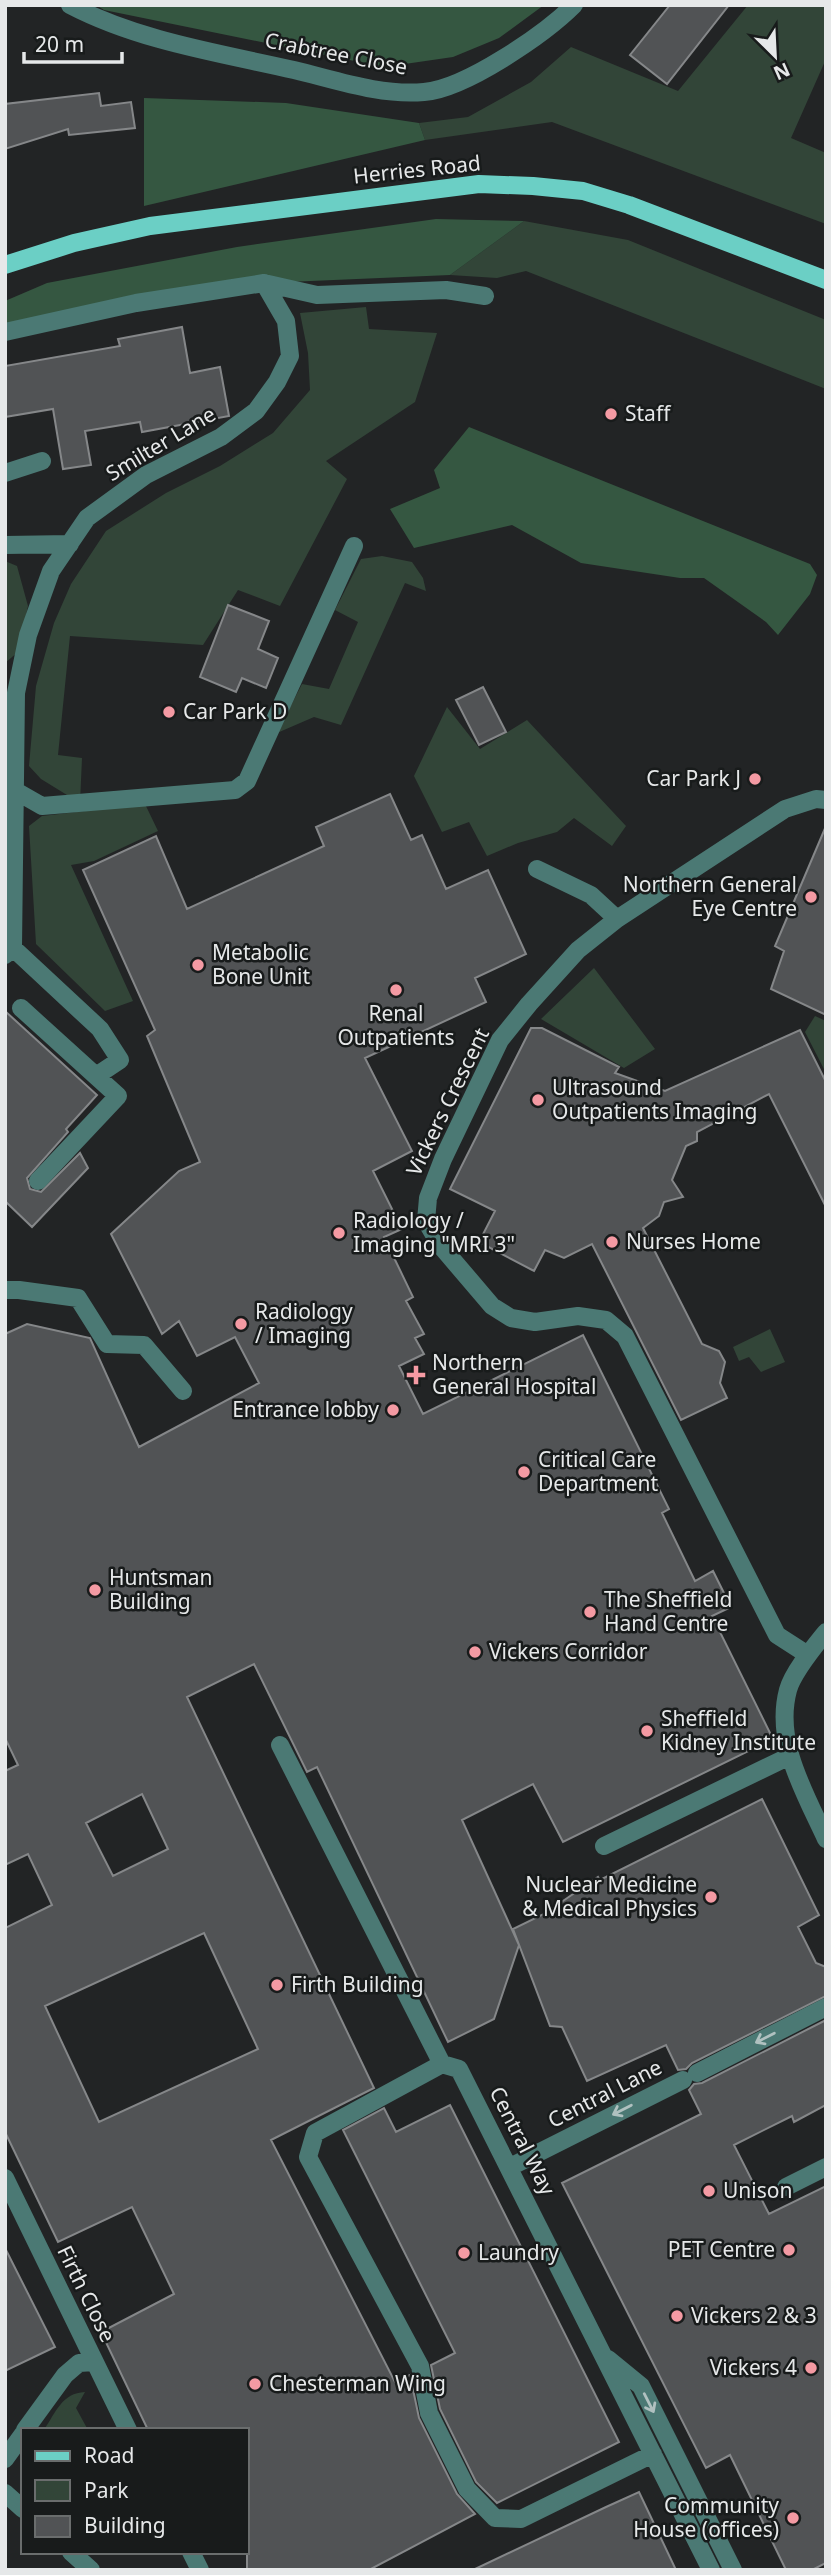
<svg xmlns="http://www.w3.org/2000/svg" width="831" height="2575" font-family="'Noto Sans',sans-serif">
<style>
.green{fill:#324538}
.forest{fill:#355741}
.building{fill:#515355;stroke:#858789;stroke-width:2;fill-rule:evenodd}
.lines{fill:none;stroke-linecap:round;stroke-linejoin:round}
.minor{stroke:#4b7974;stroke-width:18}
.major{stroke:#6bcfc5;stroke-width:18}
.oneway{stroke:#b0c1c0}
.poi-dot{fill:#f49aa3;stroke:#181b1b;stroke-width:2.5}
.labels{text-anchor:middle;stroke-width:5;stroke-linejoin:round;paint-order:stroke}
.street-label{font-size:21px;fill:#e6e8e9;stroke:#181b1b}
.poi-label{font-size:21px;fill:#e6e8e9;stroke:#181b1b;text-anchor:start}
</style>
<rect width="100%" height="100%" fill="#222425"/>
<!-- green -->
<path class="green" d="M748,5H826V59L791,138L826,153V224L552,122L425,140L419,123L468,117L531,82L571,47L678,91Z
M524,221L628,240L826,320V389L526,271L497,278L450,275Z
M366,307L369,329L437,333L415,402L326,461L347,479L280,606L238,590L203,645L70,636L58,755L82,758L80,803L41,779L29,766L36,686L54,623L71,584L106,531L166,493L220,466L273,433L310,390L308,353L300,313Z
M382,556L412,562L423,578L426,591L405,583L341,725L314,717L277,733L302,684L329,689L358,622L335,610L361,559Z
M5,561L17,566L28,606L18,652L5,663Z
M447,707L480,749L527,720L626,826L612,846L574,818L557,832L518,843L487,856L469,822L442,832L414,776Z
M145,804L158,831L94,861L71,865L133,1001L105,1011L36,944L29,826L42,816Z
M594,968L655,1049L624,1068L541,1019Z
M815,1016L826,1021V1073L805,1032Z
M770,1329L785,1362L761,1372L749,1357L739,1361L733,1347Z
M85,2392L76,2408L88,2430H44C56,2412 62,2393 85,2392Z"/>
<!-- forest -->
<path class="forest" d="M96,5H544L499,38L453,57L384,67L104,10Z
M144,98L286,103L419,123L425,140L144,206Z
M436,219L524,221L450,275L264,283L5,332V301L47,283L237,247Z
M469,427L810,564L817,575L810,594L778,635L766,622L704,578H680L581,563L512,525L414,548L390,509L440,488L434,470Z"/>
<!-- building -->
<path class="building" d="M670,5H729L667,84L630,55Z
M99,93L101,106L131,102L135,128L69,135L68,129L5,149V104Z
M182,327L190,373L220,367L229,416L142,432L140,422L85,431L91,465L63,469L53,409L5,417V366L120,346L118,339Z
M228,605L269,621L258,649L278,658L266,688L242,678L236,692L200,677Z
M483,687L506,732L479,745L456,700Z
M390,794L411,840L422,835L446,889L488,870L526,954L475,978L486,1002L365,1058L412,1151L373,1171L402,1229L384,1237L413,1297L406,1301L424,1334L415,1338L424,1354L399,1366L423,1414L583,1335L669,1509L662,1513L695,1581L713,1571L731,1607L712,1616L773,1739L563,1842L533,1784L462,1820L519,1945L494,2019L448,2042L317,1767L307,1772L254,1664L187,1697L374,2088L271,2140L395,2382L410,2375L419,2418L457,2494L475,2514L369,2570H247V2430H148L101,2332L174,2294L132,2207L58,2242L5,2132V1928L52,1905L28,1854L5,1865V1771L18,1765L5,1738V1334L27,1324L90,1338L139,1447L259,1383L235,1337L197,1356L179,1321L162,1334L111,1234L179,1171L200,1162L147,1036L155,1030L83,870L156,836L187,909L324,846L316,827ZM142,1794L168,1849L113,1876L86,1823ZM204,1933L258,2049L99,2122L45,2006Z
M826,826V1015L771,989L784,951L775,946Z
M5,1011L97,1095L66,1129L68,1132L27,1178L30,1189L41,1192L80,1153L88,1168L32,1227L5,1201Z
M531,1028H542L619,1067L615,1073L665,1091L800,1030L826,1082V1207L769,1094L697,1132V1141L686,1146L672,1180L683,1197L664,1202L659,1216L643,1228L702,1344L719,1351L725,1362L720,1383L727,1398L681,1420L592,1244L564,1258L545,1250L534,1271L479,1242L495,1211L450,1189Z
M762,1799L819,1915L798,1927L816,1963L826,1967V1996L692,2063L686,2069L678,2070L666,2045L587,2081L562,2027L550,2026L513,1929L544,1914L598,1877L600,1880Z
M826,2020V2105L794,2122L792,2116L734,2145L769,2214L826,2186V2563L812,2570H786L730,2455L706,2468L562,2183L701,2114L689,2090L694,2084L702,2083Z
M450,2105L619,2442L497,2503L476,2482L440,2409L431,2365L455,2353L343,2130L384,2108L396,2132Z
M5,2248L55,2347L5,2371Z
M639,2492L676,2570H473L606,2507Z"/>
<g class="lines">
<!-- minor -->
<path class="minor" d="M70,5C139,41 219,53 294,70C336,80 381,96 424,92C465,89 545,34 574,5
M264,283L317,295L446,290L485,296
M5,332L136,303L264,283L286,321L290,356L277,382L256,411L221,437L146,475L87,518L51,571L28,635L16,693L13,948
M5,473L42,461
M5,545L70,544
M14,790L42,806L235,790L247,781L354,546
M537,869L591,895L617,919
M5,955L13,948L100,1029L120,1060L96,1076
M21,1008L118,1096L38,1181
M5,1290H19L78,1298L107,1344L144,1345L183,1391
M826,1632C814,1647 793,1672 788,1690C774,1742 805,1793 826,1839
M808,1655L777,1635L625,1336L606,1320L578,1316L535,1322L511,1318L492,1306L440,1245L426,1221L428,1198L443,1159L500,1040L529,1004L578,950L617,919L785,809L816,799L826,800
M280,1745L442,2064L459,2069L711,2570
M604,1846L790,1756
M442,2064L315,2133L308,2157L420,2366L429,2413L467,2489L495,2518L521,2519L653,2454
M697,2073L826,2007
M510,2167L683,2080
M5,2178L128,2430
M786,2187L826,2167
M608,2359L641,2386L733,2570
M25,2430L65,2375L79,2363L94,2362
M5,2459L23,2434
M5,2493L23,2509
M71,2552L91,2570
M191,2552L200,2570"/>
<!-- major -->
<path class="major" d="M5,265L74,243L150,226L479,184L533,186L583,191L629,205L826,280"/>
</g>
<!-- one-way arrows -->
<defs><path id="oneway-shaft" d="M-6 0H5M1.5-3L5.5 0L1.5 3" fill="none" stroke-width="1.6" stroke-linecap="round" stroke-linejoin="round" transform="scale(1.75)"/></defs>
<g class="oneway">
<use href="#oneway-shaft" transform="translate(765 2038) rotate(153)"/>
<use href="#oneway-shaft" transform="translate(622 2110) rotate(153)"/>
<use href="#oneway-shaft" transform="translate(649 2403) rotate(63)"/>
</g>
<!-- markers -->
<g class="poi-dot">
<circle cx="611" cy="414" r="7"/>
<circle cx="169" cy="712" r="7"/>
<circle cx="755" cy="779" r="7"/>
<circle cx="811" cy="897" r="7"/>
<circle cx="198" cy="965" r="7"/>
<circle cx="396" cy="990" r="7"/>
<circle cx="538" cy="1100" r="7"/>
<circle cx="339" cy="1233" r="7"/>
<circle cx="612" cy="1242" r="7"/>
<circle cx="241" cy="1324" r="7"/>
<path d="M412.5 1364.5h7v7h7v7h-7v7h-7v-7h-7v-7h7z"/>
<circle cx="393" cy="1410" r="7"/>
<circle cx="524" cy="1472" r="7"/>
<circle cx="95" cy="1590" r="7"/>
<circle cx="590" cy="1612" r="7"/>
<circle cx="475" cy="1652" r="7"/>
<circle cx="647" cy="1731" r="7"/>
<circle cx="711" cy="1897" r="7"/>
<circle cx="277" cy="1985" r="7"/>
<circle cx="709" cy="2191" r="7"/>
<circle cx="789" cy="2250" r="7"/>
<circle cx="464" cy="2253" r="7"/>
<circle cx="677" cy="2316" r="7"/>
<circle cx="811" cy="2368" r="7"/>
<circle cx="255" cy="2384" r="7"/>
<circle cx="793" cy="2518" r="7"/>
</g>
<g class="labels">
<!-- street labels -->
<g class="street-label">
<text transform="translate(336 54) rotate(11)" y="7">Crabtree Close</text>
<text transform="translate(417 170) rotate(-6)" y="7">Herries Road</text>
<text transform="translate(161 444) rotate(-31)" y="7">Smilter Lane</text>
<text transform="translate(448 1102) rotate(-64)" y="7">Vickers Crescent</text>
<text transform="translate(605 2094) rotate(-27)" y="7">Central Lane</text>
<text transform="translate(522 2141) rotate(63)" y="7">Central Way</text>
<text transform="translate(86 2294) rotate(64)" y="7">Firth Close</text>
</g>
<!-- poi labels -->
<g class="poi-label">
<text x="625" y="421">Staff</text>
<text x="183" y="719">Car Park D</text>
<text x="741" y="786" text-anchor="end">Car Park J</text>
<text x="797" y="892" text-anchor="end">Northern General<tspan x="797" dy="24">Eye Centre</tspan></text>
<text x="212" y="960">Metabolic<tspan x="212" dy="24">Bone Unit</tspan></text>
<text x="396" y="1021" text-anchor="middle">Renal<tspan x="396" dy="24">Outpatients</tspan></text>
<text x="552" y="1095">Ultrasound<tspan x="552" dy="24">Outpatients Imaging</tspan></text>
<text x="353" y="1228">Radiology /<tspan x="353" dy="24">Imaging "MRI 3"</tspan></text>
<text x="626" y="1249">Nurses Home</text>
<text x="255" y="1319">Radiology<tspan x="255" dy="24">/ Imaging</tspan></text>
<text x="432" y="1370">Northern<tspan x="432" dy="24">General Hospital</tspan></text>
<text x="379" y="1417" text-anchor="end">Entrance lobby</text>
<text x="538" y="1467">Critical Care<tspan x="538" dy="24">Department</tspan></text>
<text x="109" y="1585">Huntsman<tspan x="109" dy="24">Building</tspan></text>
<text x="604" y="1607">The Sheffield<tspan x="604" dy="24">Hand Centre</tspan></text>
<text x="489" y="1659">Vickers Corridor</text>
<text x="661" y="1726">Sheffield<tspan x="661" dy="24">Kidney Institute</tspan></text>
<text x="697" y="1892" text-anchor="end">Nuclear Medicine<tspan x="697" dy="24">&amp; Medical Physics</tspan></text>
<text x="291" y="1992">Firth Building</text>
<text x="723" y="2198">Unison</text>
<text x="775" y="2257" text-anchor="end">PET Centre</text>
<text x="478" y="2260">Laundry</text>
<text x="691" y="2323">Vickers 2 &amp; 3</text>
<text x="797" y="2375" text-anchor="end">Vickers 4</text>
<text x="269" y="2391">Chesterman Wing</text>
<text x="779" y="2513" text-anchor="end">Community<tspan x="779" dy="24">House (offices)</tspan></text>
</g>
</g>
<!-- border -->
<rect width="831" height="2575" fill="none" stroke="#e6e8e9" stroke-width="14"/>
<!-- legend -->
<rect x="21" y="2428" width="228" height="126" fill="#181b1b" stroke="#6a6d6d" stroke-width="2"/>
<rect x="35" y="2451" width="35" height="10" fill="#6bcfc5" stroke="#6a6d6d" stroke-width="2"/>
<text x="84" y="2463" font-size="21" fill="#e6e8e9">Road</text>
<rect x="35" y="2480" width="35" height="21" fill="#324538" stroke="#6a6d6d" stroke-width="2"/>
<text x="84" y="2498" font-size="21" fill="#e6e8e9">Park</text>
<rect x="35" y="2516" width="35" height="21" fill="#515355" stroke="#6a6d6d" stroke-width="2"/>
<text x="84" y="2533" font-size="21" fill="#e6e8e9">Building</text>
<!-- north arrow -->
<g transform="translate(775 56) rotate(156)" stroke="#181b1b" stroke-width="5" paint-order="stroke">
<path d="M0-5L12 26L0 18L-12 26Z" fill="#e6e8e9"/>
<text y="-10" font-size="19" font-weight="bold" text-anchor="middle" fill="#e6e8e9">N</text>
</g>
<!-- scale -->
<path d="M24 52v10h98v-10" fill="none" stroke="#e6e8e9" stroke-width="3.5"/>
<text x="35" y="52" font-size="21" fill="#e6e8e9" stroke="#181b1b" stroke-width="5" paint-order="stroke">20 m</text>
</svg>
